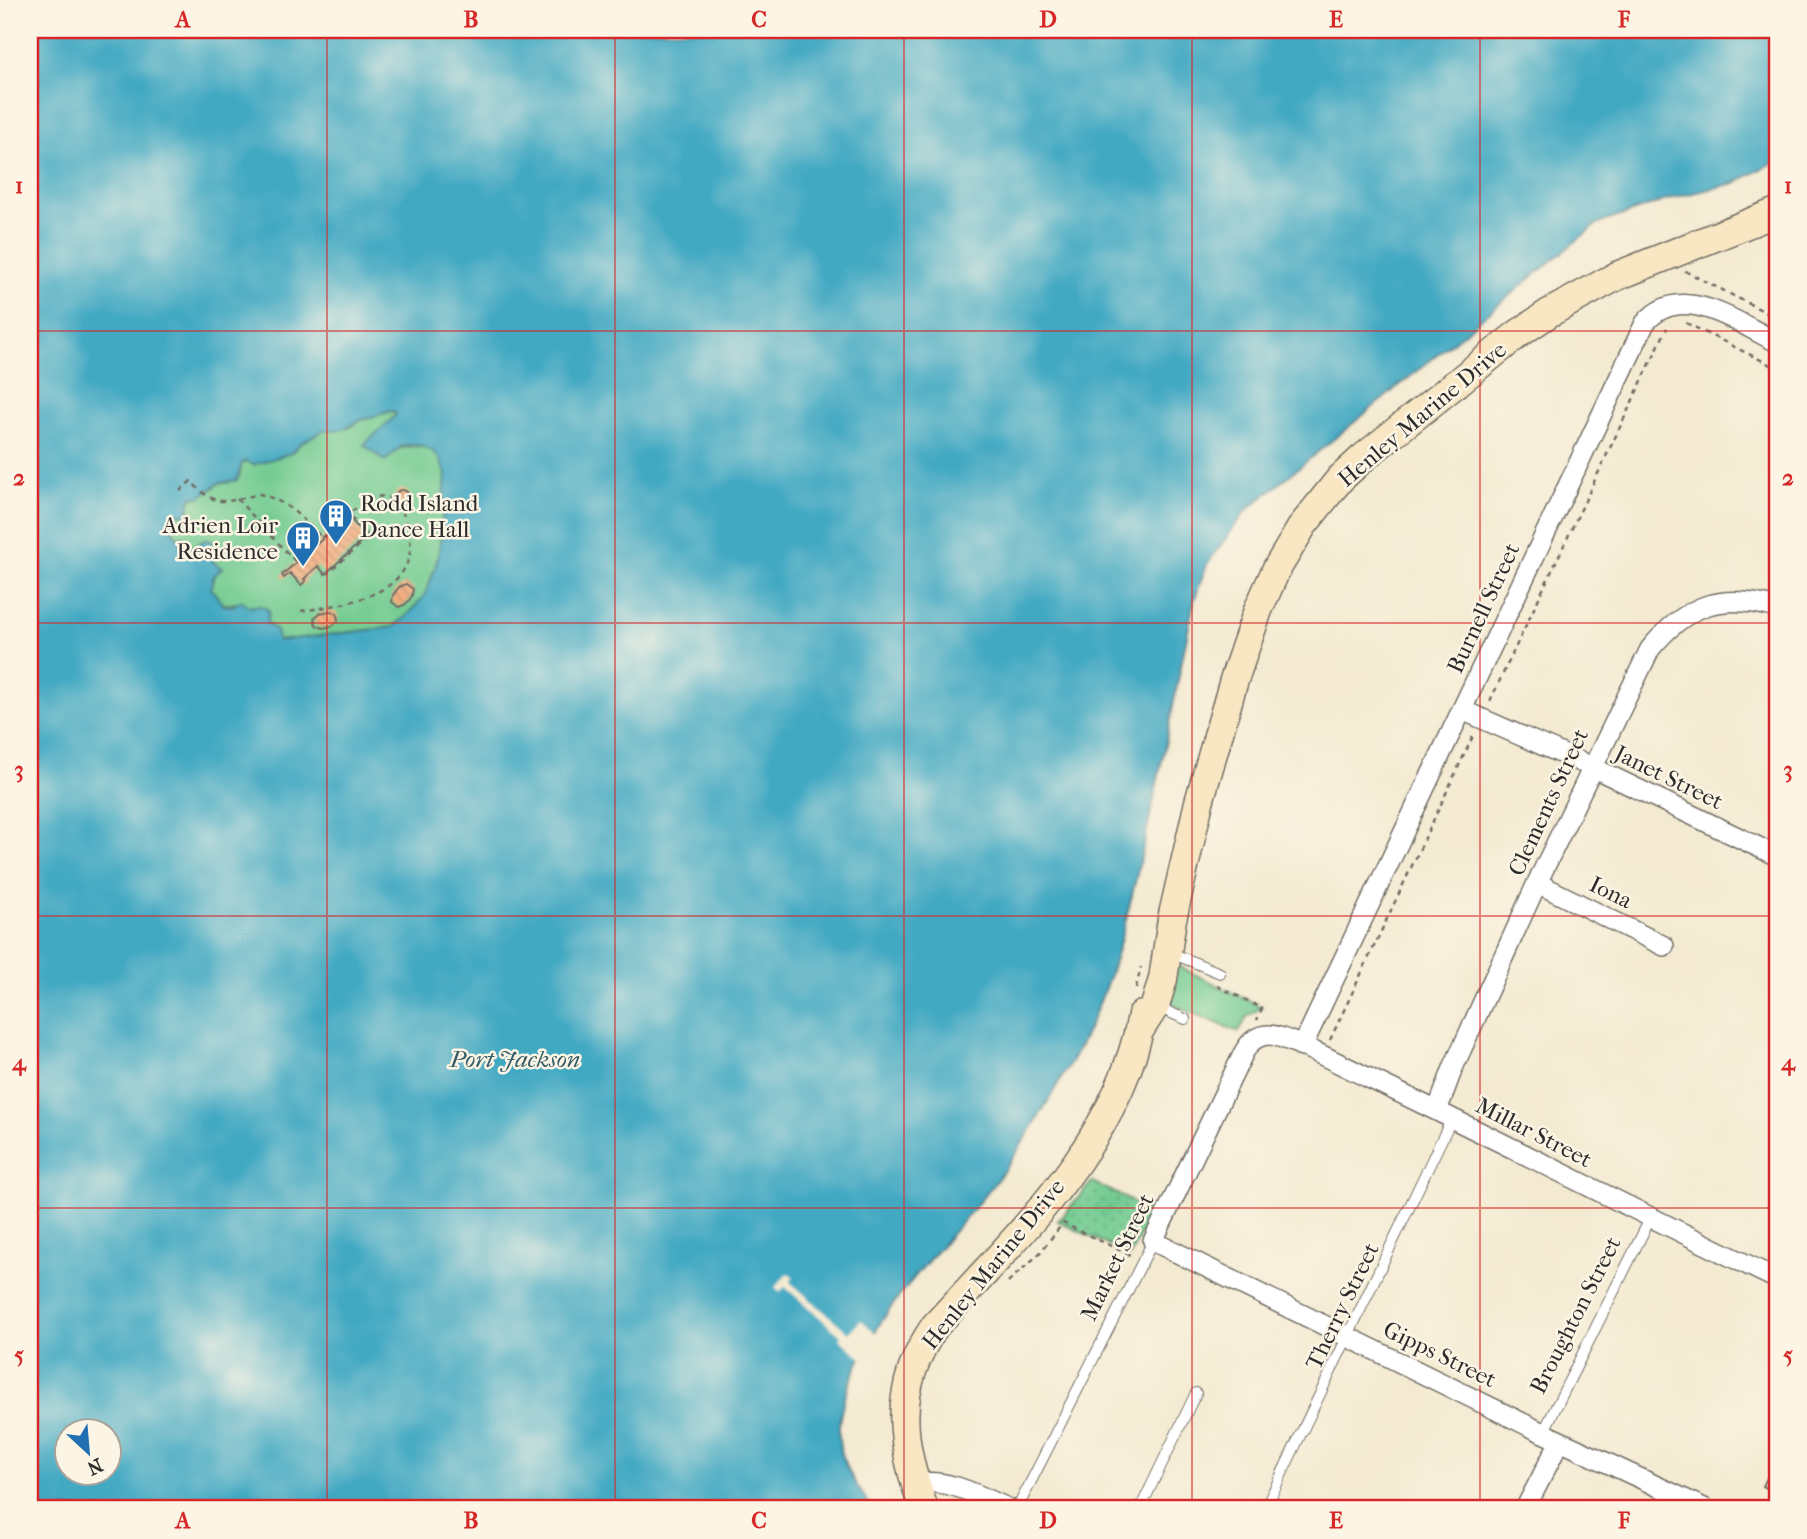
<svg xmlns="http://www.w3.org/2000/svg" width="1807" height="1539" font-family="'IM FELL French Canon',serif">
<style>
.grass{fill:url(#grass-dots);stroke:#4e7b5e;stroke-width:2}
.green{fill:#72cb91;stroke:#4e7b5e;stroke-width:2}
.water{fill:#43a9c3;stroke:#376a77;stroke-width:2;fill-rule:evenodd}
.pier{fill:#f4ead2}
.building{fill:url(#building-back-hatch)}
.lines{fill:none;stroke-linecap:round;stroke-linejoin:round}
.service-casing{stroke:#716e65;stroke-width:12}
.minor-casing{stroke:#716e65;stroke-width:22}
.secondary-casing{stroke:#716e65;stroke-width:31}
.path{stroke:#716e65;stroke-width:2.5;stroke-dasharray:5 5;stroke-linecap:butt}
.service{stroke:#fff;stroke-width:10}
.minor{stroke:#fff;stroke-width:19}
.secondary{stroke:#f9e7c3;stroke-width:28}
.grid{fill:none;stroke:#d62828;stroke-width:2;stroke-opacity:0.55}
.labels{text-anchor:middle;stroke-width:5;stroke-linejoin:round;paint-order:stroke}
.street-label{font-size:23px;fill:#2b2b2b;stroke:#fcf5e5}
.poi-label{font-size:23px;fill:#2b2b2b;stroke:#fcf5e5;text-anchor:start}
.water-label{font-size:24px;font-style:italic;fill:#355d68;stroke:#fcf5e5}
.neatline{fill:none;stroke:#d62828;stroke-width:2.5}
.grid-label{font-size:23px;text-anchor:middle;font-weight:bold;fill:#d62828}
</style>
<defs>
<pattern id="grass-dots" width="8" height="8" patternUnits="userSpaceOnUse" patternTransform="scale(1.75)"><rect width="8" height="8" fill="#72cb91"/><path d="M2 2h.1M6 6h.1" fill="none" stroke="#63ae7d" stroke-width="1.8" stroke-linecap="round"/></pattern>
<pattern id="building-back-hatch" width="6" height="6" patternUnits="userSpaceOnUse" patternTransform="scale(1.75)"><rect width="6" height="6" fill="#f2a879"/><path d="M-1 5l2 2M0 0l6 6M5-1l2 2" fill="none" stroke="#c48963"/></pattern>
</defs>
<rect width="100%" height="100%" fill="#fcf5e5"/>
<filter id="ink" filterUnits="userSpaceOnUse"><feTurbulence type="fractalNoise" baseFrequency=".0143" numOctaves="2"/><feDisplacementMap in="SourceGraphic" scale="14" xChannelSelector="R" yChannelSelector="G"/><feConvolveMatrix kernelMatrix="1 2 1 2 8 2 1 2 1" color-interpolation-filters="sRGB"/></filter>
<filter id="wash" filterUnits="userSpaceOnUse"><feTurbulence type="fractalNoise" baseFrequency=".00686" numOctaves="4" result="noise"/><feDisplacementMap in="SourceGraphic" scale="28" xChannelSelector="R" yChannelSelector="G"/><feGaussianBlur stdDeviation="1.57" result="paint"/><feColorMatrix in="noise" values="0 0 0 0 0 0 0 0 0 0 0 0 0 0 0 0 0 1.4 0 .05"/><feComposite in="paint" operator="in"/></filter>
<g filter="url(#wash)">
<rect width="100%" height="100%" fill="#f4ead2"/>
<!-- grass -->
<path class="grass" d="M1092,1182L1152,1211L1130,1256L1058,1221Z"/>
<!-- green -->
<path class="green" d="M391,411L397,415L365,445L380,455C407,444 441,436 447,477C448,490 444,506 443,519C440,546 437,574 423,597C416,609 404,619 393,627L278,641L276,630L267,623L269,611C261,604 252,608 243,605L242,601C223,607 219,606 211,588L218,567L213,562V556L216,553V545L208,539C197,542 192,549 181,549L180,544L185,537L177,538L172,529L175,515L182,513L187,520L191,497L214,488L219,483H228L239,477L242,463L293,451L301,443L324,430L349,428L359,421Z
M1172,963L1184,969L1262,1007L1247,1017L1239,1032L1168,1003Z"/>
<!-- water -->
<path class="water" d="M30,30H1777V161L1735,183L1672,198L1597,224L1247,510L1207,564L1194,601C1178,680 1163,760 1145,839C1128,915 1111,993 1072,1060C1047,1102 1023,1147 993,1185C937,1256 874,1307 845,1397C829,1448 845,1467 872,1509H30ZM391,411L395,412L396,415L364,445L385,461L402,446L415,444L431,450L439,457L446,474L440,546L437,562L425,595L408,615L393,627L278,641L276,630L267,623L269,611C264,605 257,605 250,607L241,601L232,606L223,605L211,588L213,577L222,568L213,562L216,545L206,539L194,547L181,549L180,543L185,537L177,538L172,529L175,515L182,513L191,521L188,513L191,497H200L219,483L237,480L242,463L246,461L253,465L291,453L301,443L324,430H341L359,421ZM66,1430H108V1472H66Z"/>
<!-- pier -->
<path class="pier" d="M788,1273L794,1277L790,1282L849,1333L861,1320L877,1334L864,1360L839,1339L841,1336L785,1287L780,1292L775,1287Z"/>
<g id="blocks">
<!-- building -->
<path class="building" d="M395 497a7 7 0 1 1 14 0a7 7 0 1 1-14 0Z
M348,516L366,537L325,574L318,566L304,579L306,581L301,585L290,573L284,578L282,575Z
M406,584L413,589L412,596L406,604L399,607L392,602L393,595L399,587Z
M330,611L337,613L338,621L332,626L323,628L316,625L314,618L320,613Z
M1777,1458V1499L1772,1496L1774,1492L1763,1486Z"/>
</g>
</g>
<g filter="url(#ink)">
<use href="#blocks" fill-opacity="0" stroke="#716e65" stroke-width="2"/>
<g class="lines">
<!-- service casing -->
<g class="service-casing">
<path id="service" d="M1169,952L1220,973
M1157,1007L1185,1019
M1543,1433L1650,1219
M1017,1509L1153,1241
M1140,1509L1196,1393
M1265,1509L1452,1118"/>
</g>
<!-- minor casing -->
<g class="minor-casing">
<path id="minor" d="M1462,710L1592,767L1777,856
M1537,883L1664,946
M1302,1047L1645,323C1681,280 1737,323 1777,342
M1437,1111L1453,1068L1537,883L1650,649C1687,604 1721,592 1777,608
M915,1484C948,1477 981,1497 1010,1509
M1525,1509L1560,1441
M1706,1509L1543,1433L1153,1241L1244,1052C1249,1043 1257,1035 1269,1035C1286,1035 1351,1070 1371,1079C1507,1144 1641,1214 1777,1279"/>
</g>
<!-- secondary casing -->
<g class="secondary-casing">
<path id="secondary" d="M1139,1031L1155,1006L1163,979L1172,919L1199,802L1234,680L1258,610L1276,570L1303,525L1340,479L1364,457L1518,334L1549,313L1617,276L1777,212
M924,1509C900,1443 892,1388 935,1326C1017,1236 1120,1141 1142,1015"/>
</g>
<!-- path -->
<path class="path" d="M1685,271L1777,318
M1686,323L1777,368
M180,491L191,481C217,510 226,501 260,494C287,501 302,518 321,537
M237,499L295,561L348,514L369,537L327,574
M301,611C348,604 425,594 408,527C405,516 398,500 386,497C375,493 356,508 348,514
M1490,701L1667,328
M1217,986L1262,1008L1257,1020
M1136,988L1141,967
M1330,1040L1473,736
M1008,1282L1039,1254L1063,1223L1132,1256"/>
<!-- service -->
<use href="#service" class="service"/>
<!-- minor -->
<use href="#minor" class="minor"/>
<!-- secondary -->
<use href="#secondary" class="secondary"/>
</g>
</g>
<!-- grid -->
<path class="grid" d="M327,30V1509M615,30V1509M904,30V1509M1192,30V1509M1480,30V1509M30,331H1777M30,623H1777M30,916H1777M30,1208H1777"/>
<!-- icons -->
<defs>
<g id="building-pin" transform="scale(1.75)"><path d="M0 17L-7.5 6A9.5 9.5 0 1 1 7.5 6Z" fill="#1f6fb2" stroke="#fcf5e5"/><path d="M-4-6H4V6H1V3H-1V6H-4ZM-2.5-4.3h1.7v1.8h-1.7ZM.8-4.3h1.7v1.8H.8ZM-2.5-1h1.7V.8h-1.7ZM.8-1h1.7V.8H.8Z" fill="#fff"/></g>
</defs>
<g fill-rule="evenodd">
<use href="#building-pin" x="336" y="516"/>
<use href="#building-pin" x="303" y="538"/>
</g>
<g class="labels">
<!-- street labels -->
<g class="street-label">
<text transform="translate(1422 414) rotate(-40)" y="8">Henley Marine Drive</text>
<text transform="translate(1483 608) rotate(-65)" y="8">Burnell Street</text>
<text transform="translate(1669 777) rotate(26)" y="8">Janet Street</text>
<text transform="translate(1548 802) rotate(-65)" y="8">Clements Street</text>
<text transform="translate(1611 892) rotate(26)" y="8">Iona</text>
<text transform="translate(1534 1132) rotate(27)" y="8">Millar Street</text>
<text transform="translate(1117 1257) rotate(-64)" y="8">Market Street</text>
<text transform="translate(993 1264) rotate(-51)" y="8">Henley Marine Drive</text>
<text transform="translate(1342 1306) rotate(-64)" y="8">Therry Street</text>
<text transform="translate(1575 1315) rotate(-63)" y="8">Broughton Street</text>
<text transform="translate(1440 1354) rotate(26)" y="8">Gipps Street</text>
</g>
<!-- poi labels -->
<g class="poi-label">
<text x="360" y="511">Rodd Island<tspan x="360" dy="26">Dance Hall</tspan></text>
<text x="278" y="533" text-anchor="end">Adrien Loir<tspan x="278" dy="26">Residence</tspan></text>
</g>
<!-- water labels -->
<g class="water-label">
<text x="515" y="1067">Port Jackson</text>
</g>
</g>
<!-- margin -->
<rect width="1807" height="1539" fill="none" stroke="#fcf5e5" stroke-width="77"/>
<!-- north arrow -->
<g transform="translate(88 1452) rotate(154)"><circle r="33" fill="#fcf5e5" stroke="#a8a49b" stroke-width="2"/>
<path d="M0-5L12 26L0 18L-12 26Z" fill="#1f6fb2"/>
<text y="-10" font-size="19" font-weight="bold" text-anchor="middle" fill="#2b2b2b">N</text>
</g>
<rect x="38" y="38" width="1731" height="1462" class="neatline"/>
<g class="grid-label">
<text x="183" y="27">A</text>
<text x="471" y="27">B</text>
<text x="759" y="27">C</text>
<text x="1048" y="27">D</text>
<text x="1336" y="27">E</text>
<text x="1624" y="27">F</text>
<text x="19" y="193">1</text>
<text x="1788" y="193">1</text>
<text x="19" y="485">2</text>
<text x="1788" y="485">2</text>
<text x="19" y="777">3</text>
<text x="1788" y="777">3</text>
<text x="19" y="1070">4</text>
<text x="1788" y="1070">4</text>
<text x="19" y="1362">5</text>
<text x="1788" y="1362">5</text>
<text x="183" y="1528">A</text>
<text x="471" y="1528">B</text>
<text x="759" y="1528">C</text>
<text x="1048" y="1528">D</text>
<text x="1336" y="1528">E</text>
<text x="1624" y="1528">F</text>
</g>
</svg>
